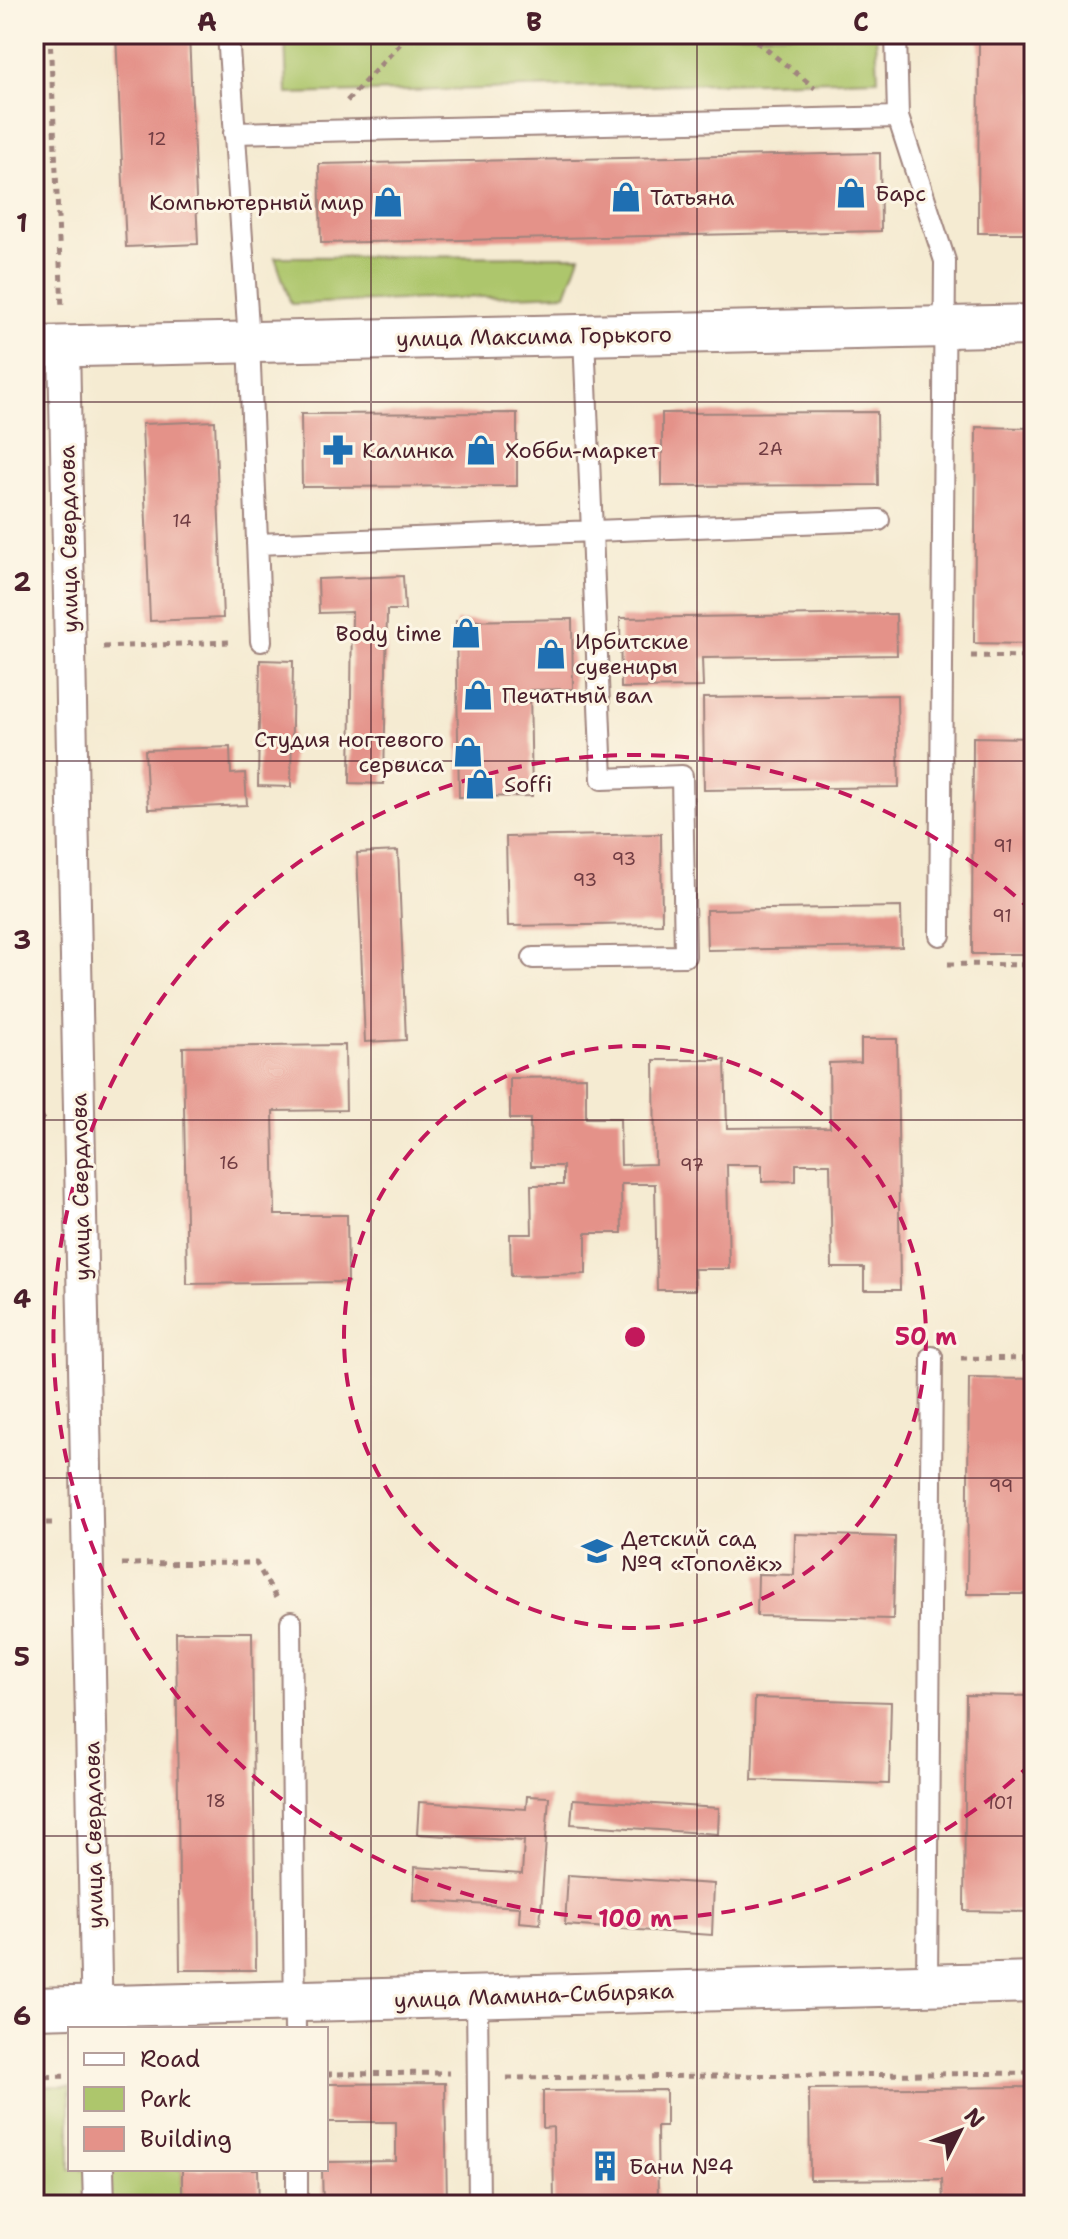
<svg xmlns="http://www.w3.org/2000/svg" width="1068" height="2239" font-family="'Shantell Sans',sans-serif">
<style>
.green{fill:#adc66c;stroke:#7c724c;stroke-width:2}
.building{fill:#e49289}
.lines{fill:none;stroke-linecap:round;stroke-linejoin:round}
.service-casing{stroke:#a0857e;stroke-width:24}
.pedestrian-casing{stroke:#a0857e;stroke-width:34}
.minor-casing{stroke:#a0857e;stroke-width:44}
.path{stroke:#a0857e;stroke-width:5;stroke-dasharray:6 6;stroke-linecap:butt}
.service{stroke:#fff;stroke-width:20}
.pedestrian{stroke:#fff;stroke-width:30}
.minor{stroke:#fff;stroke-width:40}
.grid{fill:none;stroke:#4a1f2b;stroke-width:2;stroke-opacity:0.55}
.ring{fill:none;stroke:#c2185b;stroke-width:4;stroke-dasharray:14 10}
.labels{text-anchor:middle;stroke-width:6;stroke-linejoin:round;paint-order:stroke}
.number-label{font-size:18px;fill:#703c42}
.poi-label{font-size:22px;fill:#4a1f2b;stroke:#fcf5e5;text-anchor:start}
.street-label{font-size:22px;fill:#4a1f2b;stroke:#fcf5e5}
.centre{fill:#c2185b;stroke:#fcf5e5;stroke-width:4}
.ring-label{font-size:24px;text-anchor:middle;font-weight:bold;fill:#c2185b;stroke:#fcf5e5;stroke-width:6;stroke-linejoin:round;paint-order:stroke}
.neatline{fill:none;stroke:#4a1f2b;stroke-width:3}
.grid-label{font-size:26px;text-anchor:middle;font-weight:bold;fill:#4a1f2b}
</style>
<rect width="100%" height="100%" fill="#fcf5e5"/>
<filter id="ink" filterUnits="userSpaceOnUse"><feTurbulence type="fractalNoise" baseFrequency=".0125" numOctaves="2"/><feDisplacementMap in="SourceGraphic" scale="16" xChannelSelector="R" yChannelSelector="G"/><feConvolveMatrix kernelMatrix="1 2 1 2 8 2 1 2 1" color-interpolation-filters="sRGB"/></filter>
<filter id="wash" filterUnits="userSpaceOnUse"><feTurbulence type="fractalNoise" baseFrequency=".006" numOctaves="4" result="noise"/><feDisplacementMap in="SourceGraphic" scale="32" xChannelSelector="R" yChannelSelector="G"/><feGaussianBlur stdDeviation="1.8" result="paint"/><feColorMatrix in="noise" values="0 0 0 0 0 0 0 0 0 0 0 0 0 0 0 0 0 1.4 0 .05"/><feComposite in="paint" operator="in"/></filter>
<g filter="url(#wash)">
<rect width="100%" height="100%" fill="#f5ebd2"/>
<!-- green -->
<path class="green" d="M285,34H876L878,79L287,94Z
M580,256L566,294L291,304L275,257Z
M34,2086H70V2169H182V2205H34Z"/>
<g id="blocks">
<!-- building -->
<path class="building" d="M116,34H189L198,244L126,247Z
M979,34H1034V233H978Z
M880,153L881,231L321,243L319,164Z
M877,412L878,485L662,486V413Z
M517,413V486L302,487L301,414Z
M215,421L223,618L150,621L142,424Z
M976,427L1034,428V644L974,643Z
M403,576L405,610H387L384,784L350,783L352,612L319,613L318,579Z
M896,614L897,655L702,658L703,687L621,688L620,618Z
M572,619L573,689L530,690L532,796L459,797L456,621Z
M260,660L293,661L291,787L258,786Z
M897,695L899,787L704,790L703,698Z
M973,737L1034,738V954H972Z
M230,747L231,774L245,773L247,805L148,809L145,750Z
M661,834L662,924L508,926L506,837Z
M398,851L406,1040L365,1042L357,853Z
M901,907L902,947L707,950L706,910Z
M861,1039H897L900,1290H864V1268H832L830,1164H796V1181L762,1182V1165H727L729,1269H694L695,1290H657L655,1184H621L622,1233H586V1274L511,1276L510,1234H532L531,1185H563V1166H531L530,1119H510V1078L586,1077V1118H620L621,1165L655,1164L654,1060H725L727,1128L830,1127L829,1063L861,1062Z
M345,1045L346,1110L273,1111L275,1215H347L348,1282L187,1284L183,1047Z
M969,1378L1034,1379V1594H967Z
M795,1534L895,1537L893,1619L757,1616L758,1574L794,1575Z
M176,1632H252L256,1970H180Z
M966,1695L1034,1696V1912L964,1911Z
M755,1698L891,1702L889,1784L752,1780Z
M527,1796L549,1797L540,1924L519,1922L520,1907L413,1900L415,1867L522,1874L524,1841L417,1834L419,1802L526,1809Z
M573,1799L719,1808L718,1834L571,1824Z
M568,1875L714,1884L712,1935L565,1925Z
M445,2083L447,2205H323L322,2169H326V2162L396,2161V2122H326V2084Z
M1033,2087L1034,2205H943L942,2179L810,2180L809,2089Z
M666,2090V2126H657L658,2205H554L553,2127L543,2128V2091Z
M182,2169H258L259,2205H182Z"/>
</g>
</g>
<g filter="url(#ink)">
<use href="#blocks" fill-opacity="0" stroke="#a0857e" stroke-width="2"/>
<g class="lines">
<!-- service casing -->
<g class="service-casing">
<path id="service" d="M228,34L249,341L261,641
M896,34L898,117L945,261L940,935
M234,133L898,117
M257,544L879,520
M533,958L685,956L682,776L602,779L584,335
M291,1622L295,2029
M927,1985L932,1357
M477,1996L479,2205
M297,2169V2205"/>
</g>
<!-- pedestrian casing -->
<g class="pedestrian-casing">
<path id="pedestrian" d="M64,345L97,2029
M98,2169L99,2205"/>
</g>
<!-- minor casing -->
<g class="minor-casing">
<path id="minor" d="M34,347L1034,325
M34,2008L1034,1982"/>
</g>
<!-- path -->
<path class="path" d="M50,34L62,309
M747,34L815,88
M347,101L409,34
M103,647L232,642
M971,656L1034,657
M948,964L1034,965
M34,1107L44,1120
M34,1239L47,1220
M961,1358L1034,1359
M34,1523H54
M122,1564L256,1563L276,1598
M326,2074L449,2073
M34,2077L70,2076
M507,2078L1034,2073"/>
<!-- service -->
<use href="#service" class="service"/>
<!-- pedestrian -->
<use href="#pedestrian" class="pedestrian"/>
<!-- minor -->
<use href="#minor" class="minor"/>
</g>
</g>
<!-- grid -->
<path class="grid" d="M371,34V2205M697,34V2205M34,402H1034M34,761H1034M34,1120H1034M34,1478H1034M34,1836H1034"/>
<!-- distance rings -->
<g class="ring">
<circle cx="635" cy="1337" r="291"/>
<path d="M1032 1763A582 582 0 1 1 1032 911"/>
</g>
<!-- icons -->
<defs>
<g id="shop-bare" transform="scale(2.4)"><path d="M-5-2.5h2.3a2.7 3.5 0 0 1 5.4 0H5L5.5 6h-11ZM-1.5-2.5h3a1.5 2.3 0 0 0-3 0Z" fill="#1f6fb2" stroke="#fcf5e5" stroke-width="2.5" paint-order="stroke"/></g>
<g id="pharmacy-bare" transform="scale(2.4)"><path d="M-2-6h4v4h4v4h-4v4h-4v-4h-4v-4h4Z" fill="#1f6fb2" stroke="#fcf5e5" stroke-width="2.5" paint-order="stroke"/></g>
<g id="school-bare" transform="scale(2.4)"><path d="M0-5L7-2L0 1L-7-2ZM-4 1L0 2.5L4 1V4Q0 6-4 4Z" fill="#1f6fb2" stroke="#fcf5e5" stroke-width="2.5" paint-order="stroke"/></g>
<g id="building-bare" transform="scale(2.4)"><path d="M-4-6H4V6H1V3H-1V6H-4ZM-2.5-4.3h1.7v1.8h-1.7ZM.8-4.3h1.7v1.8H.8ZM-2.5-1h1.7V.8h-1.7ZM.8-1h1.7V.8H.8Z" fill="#1f6fb2" stroke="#fcf5e5" stroke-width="2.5" paint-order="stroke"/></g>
</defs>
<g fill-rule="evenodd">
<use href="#shop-bare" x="851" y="193"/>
<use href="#shop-bare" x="626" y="197"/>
<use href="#shop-bare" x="388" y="202"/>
<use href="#pharmacy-bare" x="338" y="450"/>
<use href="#shop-bare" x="481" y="450"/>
<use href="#shop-bare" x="466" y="633"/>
<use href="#shop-bare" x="551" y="654"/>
<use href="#shop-bare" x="478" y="695"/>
<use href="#shop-bare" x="468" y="752"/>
<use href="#shop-bare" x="480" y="784"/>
<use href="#school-bare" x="597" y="1551"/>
<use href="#building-bare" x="605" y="2166"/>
</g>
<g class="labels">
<!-- number labels -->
<g class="number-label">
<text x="157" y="145">12</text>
<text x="770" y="455">2А</text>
<text x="182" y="527">14</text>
<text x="1003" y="852">91</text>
<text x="624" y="865">93</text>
<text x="585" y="886">93</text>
<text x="1002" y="922">91</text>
<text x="229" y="1169">16</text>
<text x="692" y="1171">97</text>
<text x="1001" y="1492">99</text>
<text x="216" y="1807">18</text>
<text x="1000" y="1809">101</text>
</g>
<!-- poi labels -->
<g class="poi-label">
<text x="875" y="201">Барс</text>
<text x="650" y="205">Татьяна</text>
<text x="364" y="210" text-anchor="end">Компьютерный мир</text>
<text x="362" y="458">Калинка</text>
<text x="505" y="458">Хобби-маркет</text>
<text x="442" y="641" text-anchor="end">Body time</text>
<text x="575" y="649">Ирбитские<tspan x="575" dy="25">сувениры</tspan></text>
<text x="502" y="703">Печатный вал</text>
<text x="444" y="747" text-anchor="end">Студия ногтевого<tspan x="444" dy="25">сервиса</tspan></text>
<text x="504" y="792">Soffi</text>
<text x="621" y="1546">Детский сад<tspan x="621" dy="25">№9 «Тополёк»</tspan></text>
<text x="629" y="2174">Бани №4</text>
</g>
<!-- street labels -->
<g class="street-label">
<text transform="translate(534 336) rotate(-1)" y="8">улица Максима Горького</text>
<text transform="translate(68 539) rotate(-91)" y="8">улица Свердлова</text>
<text transform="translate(80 1187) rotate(-91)" y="8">улица Свердлова</text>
<text transform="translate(93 1835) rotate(-91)" y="8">улица Свердлова</text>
<text transform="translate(534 1995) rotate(-2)" y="8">улица Мамина-Сибиряка</text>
</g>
</g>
<circle cx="635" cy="1337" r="12" class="centre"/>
<g class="ring-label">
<text x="926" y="1345">50 m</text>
<text x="635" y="1927">100 m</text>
</g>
<!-- margin -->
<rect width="1068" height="2239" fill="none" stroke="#fcf5e5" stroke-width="88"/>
<!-- legend -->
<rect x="68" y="2027" width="260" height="144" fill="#fcf5e5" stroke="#b59f9b" stroke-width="2"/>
<rect x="84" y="2053" width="40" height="12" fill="#ffffff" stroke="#b59f9b" stroke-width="2"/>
<text x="140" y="2067" font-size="24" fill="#4a1f2b">Road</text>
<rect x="84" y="2087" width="40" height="24" fill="#adc66c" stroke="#b59f9b" stroke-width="2"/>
<text x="140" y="2107" font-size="24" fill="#4a1f2b">Park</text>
<rect x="84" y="2127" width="40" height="24" fill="#e49289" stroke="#b59f9b" stroke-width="2"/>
<text x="140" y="2147" font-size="24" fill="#4a1f2b">Building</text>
<!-- north arrow -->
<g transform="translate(960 2131) rotate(48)" stroke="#fcf5e5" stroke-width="6" paint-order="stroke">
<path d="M0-6L14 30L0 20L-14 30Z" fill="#4a1f2b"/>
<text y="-12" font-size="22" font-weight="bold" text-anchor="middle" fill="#4a1f2b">N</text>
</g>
<rect x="44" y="44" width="980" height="2151" class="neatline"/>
<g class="grid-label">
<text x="207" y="31">A</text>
<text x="534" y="31">B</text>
<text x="861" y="31">C</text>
<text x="22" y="232">1</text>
<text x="22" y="591">2</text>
<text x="22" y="949">3</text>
<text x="22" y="1308">4</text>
<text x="22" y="1666">5</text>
<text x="22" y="2025">6</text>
</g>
</svg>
